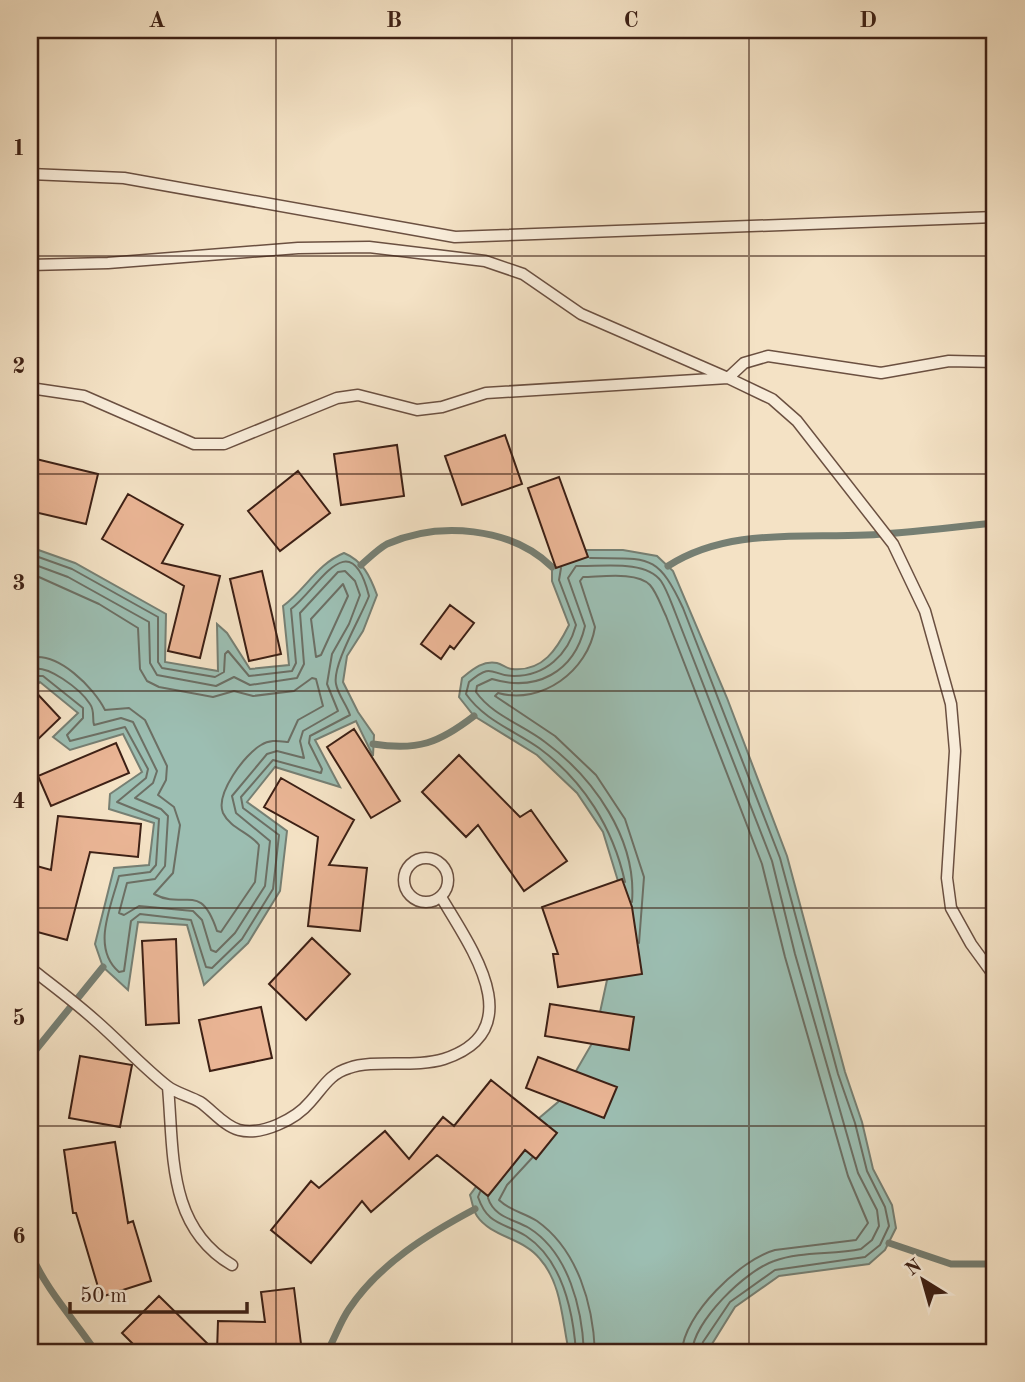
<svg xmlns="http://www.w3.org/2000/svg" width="1025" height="1382" font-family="'Old Standard TT',serif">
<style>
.water{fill:#9cbeb2;stroke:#767f73;stroke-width:2}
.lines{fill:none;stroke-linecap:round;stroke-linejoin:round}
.shore{stroke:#6c6f64;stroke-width:2}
.stream{stroke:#767f73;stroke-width:7}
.building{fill:#eab595;stroke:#3d2015;stroke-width:2}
.service-casing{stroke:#6b5041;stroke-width:13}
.service{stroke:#f8ecd9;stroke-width:10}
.grid{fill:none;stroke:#3d2015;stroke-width:2;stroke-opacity:0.55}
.neatline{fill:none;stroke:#3d2015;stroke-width:2.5}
.grid-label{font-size:23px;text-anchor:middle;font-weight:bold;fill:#3d2015}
</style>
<rect width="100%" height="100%" fill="#f4e2c5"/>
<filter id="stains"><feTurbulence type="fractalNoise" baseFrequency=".00286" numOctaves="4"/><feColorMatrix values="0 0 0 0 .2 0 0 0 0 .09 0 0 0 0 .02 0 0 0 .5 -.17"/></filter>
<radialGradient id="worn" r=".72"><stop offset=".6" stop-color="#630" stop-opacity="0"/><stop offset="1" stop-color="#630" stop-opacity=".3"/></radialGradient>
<!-- water -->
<path class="water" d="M30,547L75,563L166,614L165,662L218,671L217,624L227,633L250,669L289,665L283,606C306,589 317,564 344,553C363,561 370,576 377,595L363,631L347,656L343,682L358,712L374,735L373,756L356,721L315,740L340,787L275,767L247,802L287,831L280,891L248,943L204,985L187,925L138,922L128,990L103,967L95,944L114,868L149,865L154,823L109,809L110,794L142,772L123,734L70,750L53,737L78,713L40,682L30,691Z
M569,550H623L657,556L673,571L727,698L787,856L845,1072L862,1122L873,1169L892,1205L896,1228L885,1250L869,1264L779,1276L735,1307L707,1352H569C562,1321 562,1284 540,1259C524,1238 491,1237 477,1216C473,1210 472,1201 470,1195L506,1146L558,1102L594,1040L612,957L618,881L603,832L577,793L537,755L474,716L459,697L462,678C472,670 483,660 497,663C502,664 507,669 512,669C543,672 557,649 569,625L552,581V567Z"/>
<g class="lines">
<!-- shore -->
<path class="shore" d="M30,554L72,569L158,617V662L162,668L215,677L224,672L225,654L228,651L249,676L292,671L296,663L291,609C318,589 350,521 369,596C361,617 332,665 336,684C338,695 347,705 350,715L310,736L309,743L322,769L321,773L273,760L241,797L243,808L279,835L273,889L242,939L212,968L206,967L191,920L140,914L131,921L124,971L119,972C91,948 111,907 119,876L150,872L156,865L159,819L117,802L146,778L148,769L125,727L70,741L67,735L83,718V708L43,676H36L30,681
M590,558C648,559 657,552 683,608L780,858L838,1074L855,1123L867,1171L885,1207L889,1226L880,1245L865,1257L775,1270L730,1302L703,1342L701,1352
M30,563L68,577L149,622L150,663L157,675L216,686L234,677L250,685L297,678L304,664L300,613L338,572L345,571L355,581L360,595L349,624L332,654L327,684L338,711L303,731L300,741L304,758L277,751L267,754L232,796L236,813L270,841L265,886L235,933L216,952L211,950L202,920L193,911L139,906L124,915L119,913L127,883L155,879L165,866L168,816L161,809L135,798L153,783L157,771L133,722L121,718L94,725C92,718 95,711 90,704C81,690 46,662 30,670
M561,568L559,580L576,625C568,655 545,676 514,676C490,676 494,661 469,682L466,694C484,720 515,731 539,748C584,781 613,828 625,882
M30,573L99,604L138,628L140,669L147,681L159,687L213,697L234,691L253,696L294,691L312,678L316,679L323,706L298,720L288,742C279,741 270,739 261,745C245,754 215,794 223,813C230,828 250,833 259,845L255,882L221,932L217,931C200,880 185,911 154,894L173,873L180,825L174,807L158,795L166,780L167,766L145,720L129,708L105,710C94,688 58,651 30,658
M343,584L348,596L321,655L316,657L311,619Z
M632,902C637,839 594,778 545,742C523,725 492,715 476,692L477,686L492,679C536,692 574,673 585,626L568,578L576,566C600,567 645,559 661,581C667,590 671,602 675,612L772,861L795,954L858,1173L877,1210L879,1226L872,1240L861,1249C833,1255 801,1251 774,1261C745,1271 694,1321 692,1352
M639,943L644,877L625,819L596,775L555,736L495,696L498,693C542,705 588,671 595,627L580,581L583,577C600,577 637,571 650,585C657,593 661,606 666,616L762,864L785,957L848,1176L868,1223L856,1240L775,1250C741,1259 683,1315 682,1352
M532,1158L507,1185L499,1200C510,1211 525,1213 537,1221C578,1250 593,1305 595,1352
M480,1192L478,1197C488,1226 503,1222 526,1236C562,1260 573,1311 576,1352
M488,1198C494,1217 513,1219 529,1228C569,1253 582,1309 584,1352"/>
<!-- stream -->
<path class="stream" d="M361,565C369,558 378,549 387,544C439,521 511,527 552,567
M668,566C727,528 799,538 866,535C909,533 952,527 995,523
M373,744C418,751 439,743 474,716
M30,1057L103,967
M889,1243L951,1264H995
M30,1252C46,1290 73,1318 96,1352
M327,1352C335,1338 340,1322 349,1309C379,1264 428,1234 475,1209"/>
</g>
<!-- building -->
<path class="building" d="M505,435L522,484L462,505L445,456Z
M397,445L404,496L341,505L334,454Z
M36,459L98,474L86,524L30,511V486Z
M298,471L330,513L280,551L248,511Z
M559,477L588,557L556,568L528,488Z
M128,494L183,525L162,563L220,576L200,658L168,651L184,586L102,539Z
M262,571L281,654L249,661L230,579Z
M450,605L474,623L454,649L450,646L441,659L421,644Z
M30,686L60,718L30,747Z
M354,729L400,801L371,818L327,747Z
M116,743L129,773L51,806L38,776Z
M459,755L520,817L531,810L567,861L524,891L478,825L466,837L422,792Z
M281,778L354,820L329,865L367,868L360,931L308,926L318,837L264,807Z
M58,816L141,824L138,857L90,852L67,940L30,930V877L33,865L51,870Z
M622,879L632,907L642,974L558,987L553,954H558L542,907Z
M312,938L350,974L306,1020L269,984Z
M176,939L179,1023L146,1025L142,941Z
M550,1004L634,1017L629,1050L545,1036Z
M261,1007L272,1058L210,1071L199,1020Z
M80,1056L132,1065L120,1127L69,1118Z
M538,1057L617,1087L604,1118L526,1088Z
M491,1080L557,1133L536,1159L525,1150L488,1196L437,1155L371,1212L362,1201L311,1263L271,1230L311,1181L319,1188L385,1131L409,1159L443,1117L454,1126Z
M115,1142L128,1223L133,1221L151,1281L101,1297L76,1213H73L64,1150Z
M294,1288L302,1352H217L218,1321L265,1322L261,1292Z
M159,1296L216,1352H141L122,1333Z"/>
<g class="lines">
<!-- service casing -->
<g class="service-casing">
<path id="service" d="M30,174L124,178L455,237L995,217
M30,265L108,263L298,248L369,247L485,261L523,274L581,314L728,378L744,363L768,356L881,373L949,361L995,362
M30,388L84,396L194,444H224L337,398L358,395L417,410L442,407L486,393L728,378L772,399L797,421L893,544L925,611L951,704L955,751L947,878L951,908L971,944L995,977
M404 880a22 22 0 1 1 44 0a22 22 0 1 1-44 0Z
M30,968C52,985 75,1002 96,1021C120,1042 142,1066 167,1086C176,1093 189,1096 200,1102C212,1110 224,1126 239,1130C262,1136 296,1119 310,1102C323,1088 329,1074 349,1068C374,1059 415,1068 444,1059C532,1030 470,946 441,897
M168,1087C174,1153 167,1227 232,1265"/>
</g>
<!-- service -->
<use href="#service" class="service"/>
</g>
<!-- grid -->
<path class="grid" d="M276,30V1352M512,30V1352M749,30V1352M30,256H995M30,474H995M30,691H995M30,908H995M30,1126H995"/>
<!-- margin -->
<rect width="1025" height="1382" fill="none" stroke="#f4e2c5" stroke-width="77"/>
<!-- north arrow -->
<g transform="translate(923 1280) rotate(323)" stroke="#f8ecd9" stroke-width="5" paint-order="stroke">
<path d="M0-5L12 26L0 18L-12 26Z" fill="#3d2015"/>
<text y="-10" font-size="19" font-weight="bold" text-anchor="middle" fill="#3d2015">N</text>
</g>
<!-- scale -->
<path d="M70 1302v10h177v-10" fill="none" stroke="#3d2015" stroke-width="3.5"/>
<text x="80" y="1302" font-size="21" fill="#3d2015" stroke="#f8ecd9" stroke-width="5" paint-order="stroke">50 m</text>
<rect x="38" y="38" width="948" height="1306" class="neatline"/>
<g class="grid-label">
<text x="157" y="27">A</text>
<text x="394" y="27">B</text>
<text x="631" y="27">C</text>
<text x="868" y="27">D</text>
<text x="19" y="155">1</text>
<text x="19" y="373">2</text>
<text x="19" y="590">3</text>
<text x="19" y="808">4</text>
<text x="19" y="1025">5</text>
<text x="19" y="1243">6</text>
</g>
<rect width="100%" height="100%" filter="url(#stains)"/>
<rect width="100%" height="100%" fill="url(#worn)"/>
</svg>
